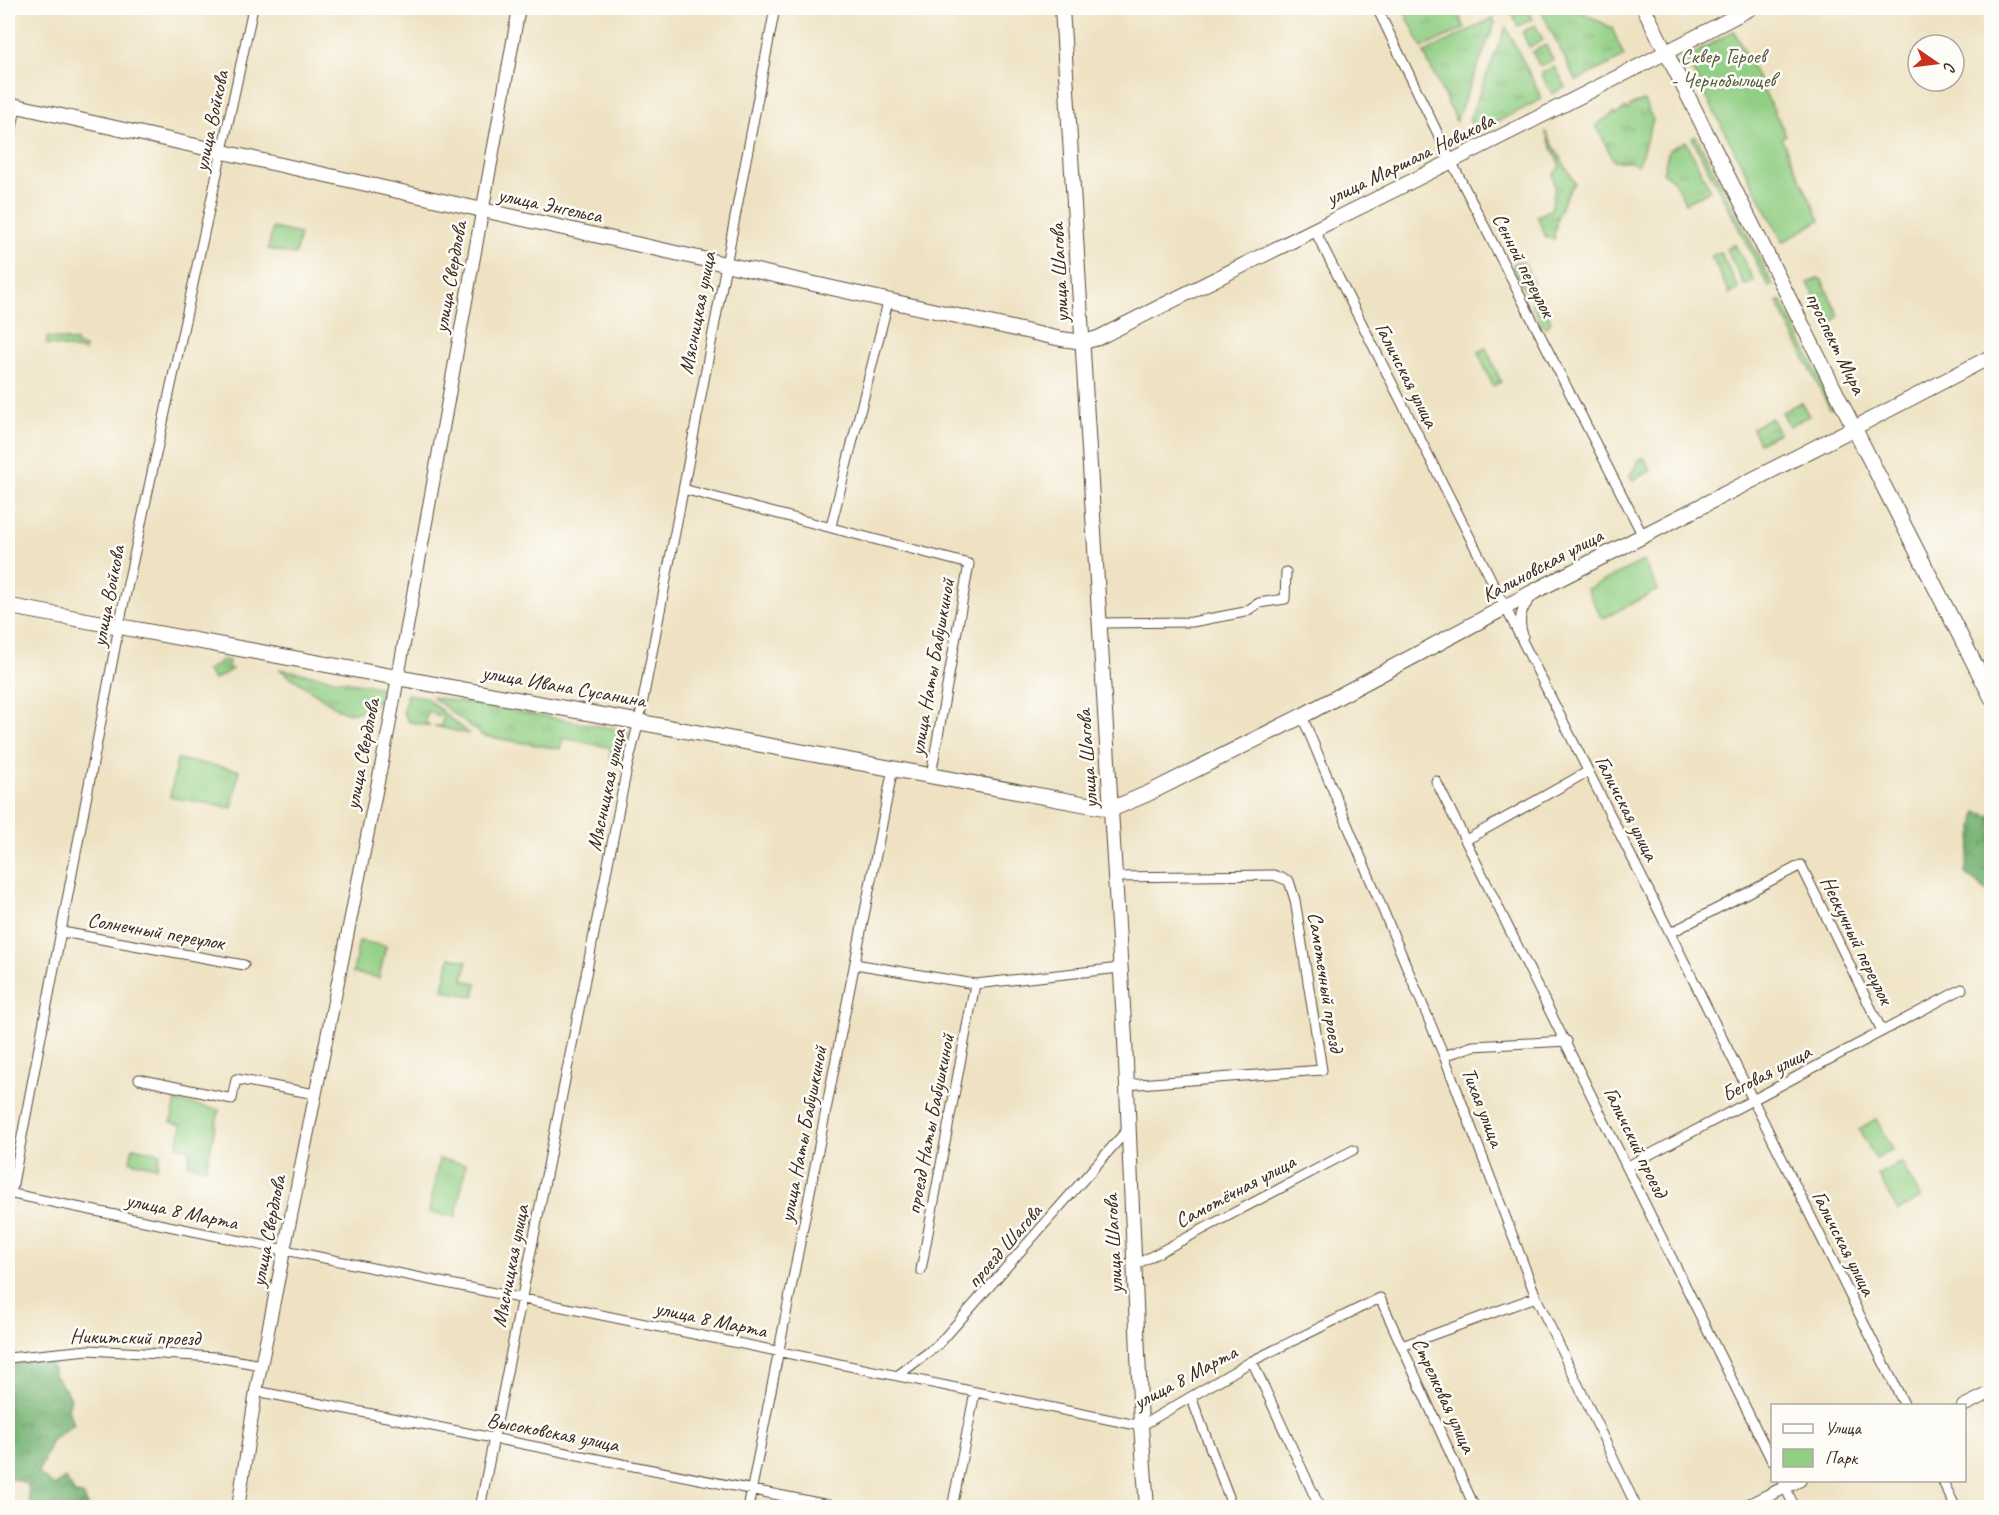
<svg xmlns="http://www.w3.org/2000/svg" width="1999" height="1515" font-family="Caveat,sans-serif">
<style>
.grass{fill:url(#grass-tufts);stroke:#667c51;stroke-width:1.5}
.forest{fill:url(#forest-crowns);stroke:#586e48;stroke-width:1.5}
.green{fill:#92cf84;stroke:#667c51;stroke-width:1.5}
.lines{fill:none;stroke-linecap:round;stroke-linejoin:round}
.minor-casing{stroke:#564637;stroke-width:11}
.tertiary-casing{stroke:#564637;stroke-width:14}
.secondary-casing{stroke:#564637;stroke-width:16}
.primary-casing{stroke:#564637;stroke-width:17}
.minor{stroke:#fff;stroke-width:9}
.tertiary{stroke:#fff;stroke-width:12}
.secondary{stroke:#fff;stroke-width:14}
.primary{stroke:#fff;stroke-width:15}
.labels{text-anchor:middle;stroke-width:5;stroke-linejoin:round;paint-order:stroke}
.park-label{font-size:21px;fill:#555c3d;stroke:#fdfcf7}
.street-label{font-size:21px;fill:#3b2a1e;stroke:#fdfcf7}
</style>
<defs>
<pattern id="grass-tufts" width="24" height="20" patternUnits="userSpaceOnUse" patternTransform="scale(1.5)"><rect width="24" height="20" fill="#92cf84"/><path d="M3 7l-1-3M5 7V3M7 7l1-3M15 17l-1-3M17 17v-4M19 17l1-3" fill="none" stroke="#78a86b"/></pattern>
<pattern id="forest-crowns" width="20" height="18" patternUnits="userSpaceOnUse" patternTransform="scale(1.5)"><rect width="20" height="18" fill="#75b272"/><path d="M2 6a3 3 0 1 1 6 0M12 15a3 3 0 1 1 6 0" fill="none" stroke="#61915d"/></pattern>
</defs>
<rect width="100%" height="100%" fill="#fdfcf7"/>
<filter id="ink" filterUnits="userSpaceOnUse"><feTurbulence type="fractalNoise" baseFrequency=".0167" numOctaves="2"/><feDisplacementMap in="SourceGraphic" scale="12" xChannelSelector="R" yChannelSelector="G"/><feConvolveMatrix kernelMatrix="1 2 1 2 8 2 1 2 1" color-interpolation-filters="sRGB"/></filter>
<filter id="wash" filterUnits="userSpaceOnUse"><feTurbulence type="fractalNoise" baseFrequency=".008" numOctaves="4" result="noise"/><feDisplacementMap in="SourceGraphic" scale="24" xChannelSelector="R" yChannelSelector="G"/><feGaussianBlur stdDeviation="1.35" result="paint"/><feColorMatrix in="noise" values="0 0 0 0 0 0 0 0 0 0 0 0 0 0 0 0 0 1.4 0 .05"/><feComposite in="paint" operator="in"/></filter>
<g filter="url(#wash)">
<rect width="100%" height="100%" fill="#eee2c2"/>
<!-- grass -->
<path class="grass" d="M1403,8H1455L1465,28L1422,48Z
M1518,8H1526L1532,19L1518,26L1511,11Z
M1540,8H1574L1612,28L1624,57L1576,81Z
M1493,18L1495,23L1456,121L1424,53Z
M1535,25L1543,40L1529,47L1522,32Z
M1506,27L1542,99L1477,132L1469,120Z
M1546,45L1553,60L1540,66L1532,52Z
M1555,67L1566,87L1552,94L1541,73Z
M1644,101L1653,120L1638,165L1629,161H1614L1596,125L1614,113L1616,115L1626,108L1627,110L1632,105Z
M1545,131L1575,183C1562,199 1555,220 1554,240L1546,237L1537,216L1551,210L1555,187L1553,175L1560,167Z
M1696,136L1773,285L1769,287L1692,138Z
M1686,141L1710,190L1686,203L1673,179L1663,173L1669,150Z
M1735,244L1754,281L1745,286L1726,249Z
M1720,252L1739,289L1730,294L1711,256Z
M1519,261L1524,263L1534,285L1529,292L1524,290L1513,270L1514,263Z
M1818,278L1822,280L1839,316L1829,325L1808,283Z
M1537,296L1541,298L1551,321L1547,327L1542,325L1532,305L1533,298Z
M1781,300L1834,407L1830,409L1777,302Z
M1801,402L1809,416L1789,426L1782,412Z
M1771,418L1779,433L1759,443L1752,428Z
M1644,458L1651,471L1632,480L1630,475L1640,459Z
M222,660L229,661L228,668L232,669L214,680L207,671Z
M279,669L384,688C379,706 360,715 343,712Z
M407,694L425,697L469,734L434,726H441L443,717L428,712L425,722L431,726L409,722L403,712Z
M432,697L628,731L622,761L610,759L611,748L563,738L560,749L483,736Z"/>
<!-- forest -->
<path class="forest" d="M1977,812L1991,816V895L1965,873Z
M50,1358L54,1375L71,1398L68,1410L74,1424L52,1440L38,1473L54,1486L65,1478L75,1494L83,1495L88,1507H30L28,1484L8,1477V1363Z"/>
<!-- green -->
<path class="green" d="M1734,31L1786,135L1781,138L1820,220L1783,242L1686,58Z
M273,228L300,234L295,255L268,249Z
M48,337L76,342V345L85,347L84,351L46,344Z
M1486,348L1501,382L1493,386L1478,352Z
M1643,561L1658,590L1602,619L1587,589Z
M177,759L239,770L232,808L170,797Z
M359,941L386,946L379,978L353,973Z
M450,957L467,961L463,980L477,983L474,997L443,990Z
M176,1101L219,1110L206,1168L188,1164L191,1150L177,1146L182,1125L171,1122Z
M1876,1119L1893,1149L1876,1159L1859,1129Z
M133,1147L160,1153L157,1167L130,1161Z
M439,1159L466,1164L456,1217L429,1212Z
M1901,1162L1921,1198L1898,1211L1878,1175Z"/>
</g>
<g filter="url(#ink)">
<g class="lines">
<!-- minor casing -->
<g class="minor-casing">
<path id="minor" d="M1377,8L1452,163L1643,536
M1314,229L1670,933L1905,1406
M683,489L969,564L931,775
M831,526L888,302
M1100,623L1192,622L1245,612L1259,603L1285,599L1286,572
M1523,636C1518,619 1520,610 1532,597
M1302,716L1444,1056L1536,1297L1637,1508
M1436,781L1772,1461
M1466,840L1587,772
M1115,877L1274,875L1289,881L1295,900L1322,1070L1126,1085
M62,932L244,965
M1670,933L1801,865L1882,1031
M855,964L975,984L1120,968
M1444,1056L1473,1046L1567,1041
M139,1079L232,1099L236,1079L315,1094
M1628,1166L1962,989
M8,1193L1141,1426L1252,1361L1380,1298L1475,1508
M11,1194L122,611L253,8
M1135,1265L1353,1150
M921,1270L975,984
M1402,1346L1536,1297
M8,1358L88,1350L216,1357L261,1365
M1252,1361L1320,1508
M897,1376L938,1345L1128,1129
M256,1391L844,1508
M1191,1397L1229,1497
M1782,1480L1795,1508
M1942,1480L1956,1508
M480,1508L627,768L639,721L775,8
M748,1508L893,768
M952,1508L975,1392"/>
</g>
<!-- tertiary casing -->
<g class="tertiary-casing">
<path id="tertiary" d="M8,140L15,105
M1963,1406L1992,1392
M238,1508L256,1391L389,727L519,8
M1743,1508L1800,1480"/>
</g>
<!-- secondary casing -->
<g class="secondary-casing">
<path id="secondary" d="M1062,8L1125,1039L1141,1426L1147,1508
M1644,8L1854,428L1992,356
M8,104L1061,339L1084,342L1098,338C1316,228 1535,122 1751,8"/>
</g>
<!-- primary casing -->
<g class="primary-casing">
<path id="primary" d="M8,606L1112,809L1149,793L1302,716L1541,588L1854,428L1992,698"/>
</g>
<!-- minor -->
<use href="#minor" class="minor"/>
<!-- tertiary -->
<use href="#tertiary" class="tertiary"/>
<!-- secondary -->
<use href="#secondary" class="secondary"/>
<!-- primary -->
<use href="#primary" class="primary"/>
</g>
</g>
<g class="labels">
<!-- park labels -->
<g class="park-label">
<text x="1723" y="63">Сквер Героев<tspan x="1723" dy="24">- Чернобыльцев</tspan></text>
</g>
<!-- street labels -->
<g class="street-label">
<text transform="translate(211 121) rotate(-78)" y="7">улица Войкова</text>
<text transform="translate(1410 159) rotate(-26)" y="7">улица Маршала Новикова</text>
<text transform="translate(550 205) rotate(12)" y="7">улица Энгельса</text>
<text transform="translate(1524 265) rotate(63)" y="7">Сенной переулок</text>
<text transform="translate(1059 273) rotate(-93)" y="7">улица Шагова</text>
<text transform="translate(450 277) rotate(-80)" y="7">улица Свердлова</text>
<text transform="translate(697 313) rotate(-79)" y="7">Мясницкая улица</text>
<text transform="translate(1836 343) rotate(64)" y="7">проспект Мира</text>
<text transform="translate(1407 375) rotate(63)" y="7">Галичская улица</text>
<text transform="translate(1542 565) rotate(-28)" y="7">Калиновская улица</text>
<text transform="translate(108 596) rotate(-79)" y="7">улица Войкова</text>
<text transform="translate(932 667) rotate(-80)" y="7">улица Наты Бабушкиной</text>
<text transform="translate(564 686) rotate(10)" y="7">улица Ивана Сусанина</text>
<text transform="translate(362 754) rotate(-79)" y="7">улица Свердлова</text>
<text transform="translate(1087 759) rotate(-94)" y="7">улица Шагова</text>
<text transform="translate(606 790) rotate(-78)" y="7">Мясницкая улица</text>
<text transform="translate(1627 808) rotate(63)" y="7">Галичская улица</text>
<text transform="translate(156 931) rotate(10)" y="7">Солнечный переулок</text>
<text transform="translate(1857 940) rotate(64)" y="7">Нескучный переулок</text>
<text transform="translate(1326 982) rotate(81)" y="7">Самотечный проезд</text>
<text transform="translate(1766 1073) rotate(-28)" y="7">Беговая улица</text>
<text transform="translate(1483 1107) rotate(69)" y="7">Тихая улица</text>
<text transform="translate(930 1124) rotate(-79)" y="7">проезд Наты Бабушкиной</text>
<text transform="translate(803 1134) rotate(-79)" y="7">улица Наты Бабушкиной</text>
<text transform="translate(1636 1142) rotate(64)" y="7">Галичский проезд</text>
<text transform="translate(1235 1191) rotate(-28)" y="7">Самотёчная улица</text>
<text transform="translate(182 1211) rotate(12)" y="7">улица 8 Марта</text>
<text transform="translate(268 1231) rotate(-79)" y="7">улица Свердлова</text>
<text transform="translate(1844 1243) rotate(63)" y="7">Галичская улица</text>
<text transform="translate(1113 1244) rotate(-93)" y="7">улица Шагова</text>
<text transform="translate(1004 1246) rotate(-49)" y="7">проезд Шагова</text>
<text transform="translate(510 1266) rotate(-79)" y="7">Мясницкая улица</text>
<text transform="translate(711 1319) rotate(12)" y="7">улица 8 Марта</text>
<text transform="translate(135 1337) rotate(1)" y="7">Никитский проезд</text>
<text transform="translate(1185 1377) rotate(-28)" y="7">улица 8 Марта</text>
<text transform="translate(1444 1395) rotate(65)" y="7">Стрелковая улица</text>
<text transform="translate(553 1432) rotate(11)" y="7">Высоковская улица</text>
</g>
</g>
<!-- margin -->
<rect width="1999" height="1515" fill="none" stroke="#fdfcf7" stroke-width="30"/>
<!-- legend -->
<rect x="1771" y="1404" width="195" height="78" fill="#fdfcf7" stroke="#afa8a0" stroke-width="1.5"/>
<rect x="1783" y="1424" width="30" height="9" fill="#ffffff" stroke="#afa8a0" stroke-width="1.5"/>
<text x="1825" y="1434" font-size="18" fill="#3b2a1e">Улица</text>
<rect x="1783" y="1449" width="30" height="18" fill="#92cf84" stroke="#afa8a0" stroke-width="1.5"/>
<text x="1825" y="1464" font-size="18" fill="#3b2a1e">Парк</text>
<!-- north arrow -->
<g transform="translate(1936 63) rotate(104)"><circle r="28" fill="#fdfcf7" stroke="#afa8a0" stroke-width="1.5"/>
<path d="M0-4.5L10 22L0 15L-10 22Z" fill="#c8321e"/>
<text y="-9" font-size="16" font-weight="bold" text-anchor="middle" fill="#3b2a1e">С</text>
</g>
</svg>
